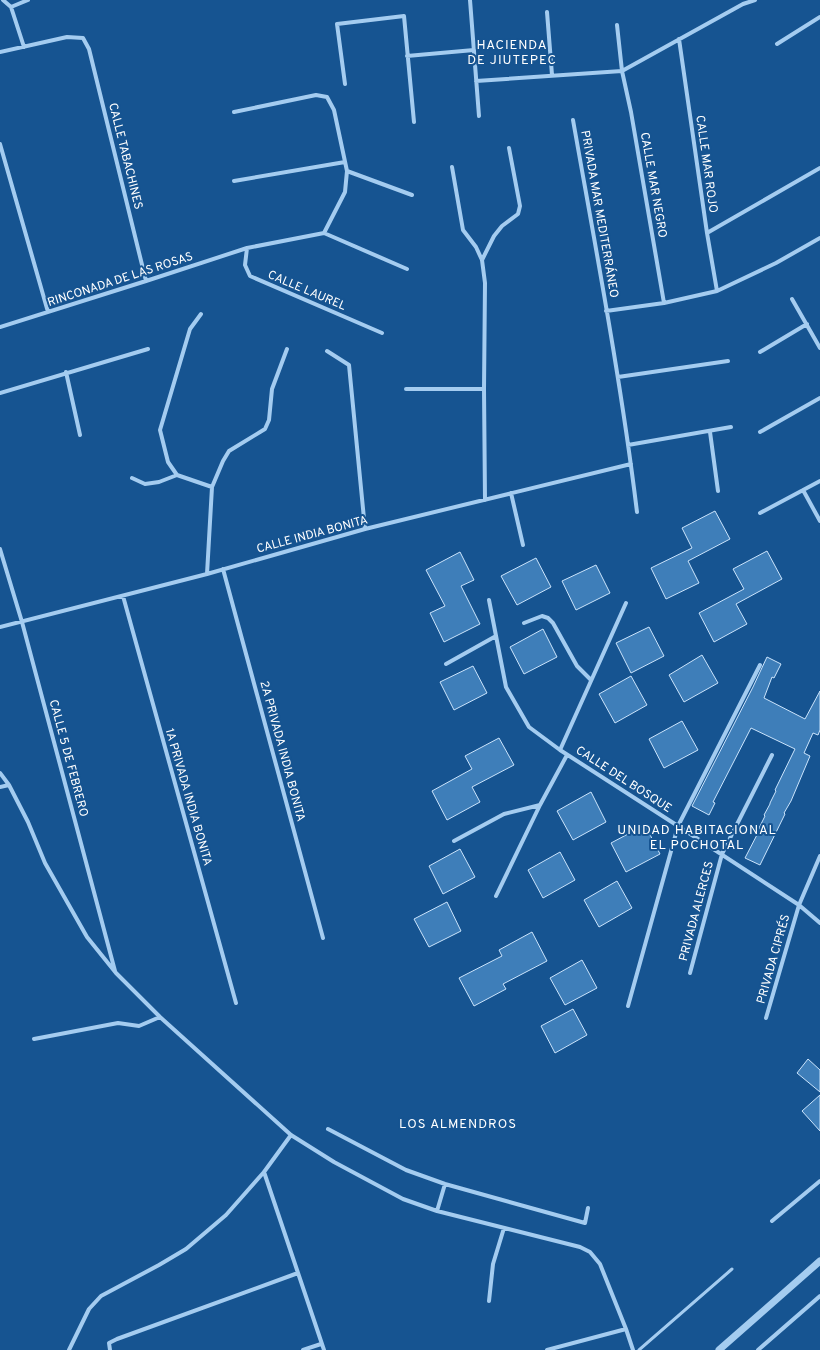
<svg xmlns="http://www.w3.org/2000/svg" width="820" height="1350" font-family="Overpass,sans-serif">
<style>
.building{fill:#3e7eb9;stroke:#cbe4fc}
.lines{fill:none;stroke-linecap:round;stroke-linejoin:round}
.service{stroke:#a4ccf0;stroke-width:3}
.minor{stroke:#a4ccf0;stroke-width:4}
.tertiary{stroke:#a4ccf0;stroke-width:7}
.labels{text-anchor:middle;stroke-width:4;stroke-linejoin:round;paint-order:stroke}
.street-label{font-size:12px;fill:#fff;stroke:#165491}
.neighbourhood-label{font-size:13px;letter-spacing:1px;fill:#fff;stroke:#165491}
</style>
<rect width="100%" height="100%" fill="#165491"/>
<!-- building -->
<path class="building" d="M715,511L730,539L688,561L699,583L666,599L651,568L692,548L682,528Z
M767,551L782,579L736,604L747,624L714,642L699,613L744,589L733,569Z
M460,552L474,580L461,586L480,624L444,642L430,613L445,606L426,570Z
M536,558L551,587L517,605L501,576Z
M596,565L610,593L576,610L562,581Z
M649,627L664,656L631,673L616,643Z
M543,629L557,657L524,674L510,647Z
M702,655L718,683L684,702L669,675Z
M767,657L781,664L774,678L772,677L764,698L805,719L820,691V730L818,735L813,733L804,753L810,756L791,801L784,813L785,814L760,865L745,858L760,829L759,828L765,816L764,815L770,804V803L776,791L775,790L795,749L751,728L713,802L715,803L709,815L692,806L753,687Z
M473,666L487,693L454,710L440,682Z
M631,676L647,705L615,723L599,694Z
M682,721L698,750L664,768L649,739Z
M499,738L514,765L472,787L480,802L447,820L432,791L472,769L465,756Z
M591,792L606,822L573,840L557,811Z
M645,825L660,854L626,872L611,843Z
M460,849L475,877L443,894L429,866Z
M560,852L575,880L543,898L528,870Z
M617,881L632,908L599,927L584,900Z
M447,902L461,931L429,947L414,919Z
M532,932L547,961L503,984L506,989L474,1006L459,978L502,956L499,950Z
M582,960L597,988L565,1005L550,978Z
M573,1009L587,1035L555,1053L541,1026Z
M808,1059L820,1070V1092L797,1073Z
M820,1095V1131L802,1111Z"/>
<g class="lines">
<!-- service -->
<path class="service" d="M639,1350L732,1269"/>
<!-- minor -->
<path class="minor" d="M3,0L11,7L28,0
M470,0L479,116
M11,7L24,47
M547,12L552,75
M617,25L622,71L631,112L664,303
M679,39L707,233L717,291
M777,44L820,17
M0,52L67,37L83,38L89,49L146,281
M407,56L474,50
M476,81L622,71L743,4L755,0
M345,84L337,24L404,16L414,122
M234,112L316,95L327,97L334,110L347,171L345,192L324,233
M573,120C596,250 621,381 637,512
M0,144L48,312
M452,167L463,230L476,247L482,260L485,283L484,389L485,500
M347,171L412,195
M234,181L345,162
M707,233L820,168
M247,248L245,265L250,276L382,333
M482,260L494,236L502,226L518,214L520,206L509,148
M792,299L820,348
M606,311L664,303L717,291L776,263L820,238
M0,327L146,281L247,248L324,233L407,269
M327,351L349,365L365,529
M760,352L807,324
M66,372L80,435
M618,377L728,361
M406,389H484
M0,393L148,349
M710,432L718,491
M760,432L820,398
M628,445L731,427
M177,475L168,462L160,430L190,329L201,314
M132,478L145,484L159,482L177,475L212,487
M803,490L820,521
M511,493L523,545
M760,513L820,481
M0,549L22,622L115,971
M223,569L323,938
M207,574L212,487L223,461L229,451L265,429L269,420L272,389L287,349
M123,596L236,1003
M489,600L506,687L529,727L560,750L678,826L799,905L820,923
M524,623L542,616L548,618L553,623L577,666L591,680
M0,627L207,574L365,529L631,464
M446,664L496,636
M560,750L626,603
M0,773L9,785L28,822L45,863L87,937L116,973L160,1017L291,1135L334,1162L403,1199L437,1211L580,1247L590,1252L600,1264L626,1329L633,1350
M0,787L9,785
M454,841L504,814L540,805
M496,896L540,805L567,755
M690,973L722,854L772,755
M628,1006L678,826L760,665
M766,1018L799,905L820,856
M34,1039L118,1023L139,1026L160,1017
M328,1129L406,1170L445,1184L585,1223L588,1208
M264,1172L324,1350
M437,1211L445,1184
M772,1221L820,1181
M489,1301L493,1264L504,1228
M69,1350L89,1309L101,1296L159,1265L186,1249L226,1215L264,1172L291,1135
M110,1350L109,1343L117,1339L298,1273
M303,1350L321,1344
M547,1350L626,1329
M758,1350L820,1296"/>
<!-- tertiary -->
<path class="tertiary" d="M719,1350L820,1261"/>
</g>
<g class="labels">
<!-- street labels -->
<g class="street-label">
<text transform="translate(126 156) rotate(76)" y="4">CALLE TABACHINES</text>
<text transform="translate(707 164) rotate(82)" y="4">CALLE MAR ROJO</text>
<text transform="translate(654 185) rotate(80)" y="4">CALLE MAR NEGRO</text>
<text transform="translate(600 214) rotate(80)" y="4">PRIVADA MAR MEDITERRÁNEO</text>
<text transform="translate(120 279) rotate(-18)" y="4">RINCONADA DE LAS ROSAS</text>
<text transform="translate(307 290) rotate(23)" y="4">CALLE LAUREL</text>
<text transform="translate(312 534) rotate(-15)" y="4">CALLE INDIA BONITA</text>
<text transform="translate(283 751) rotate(75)" y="4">2A PRIVADA INDIA BONITA</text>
<text transform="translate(69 758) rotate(75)" y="4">CALLE 5 DE FEBRERO</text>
<text transform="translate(624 779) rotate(33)" y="4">CALLE DEL BOSQUE</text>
<text transform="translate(189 797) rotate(74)" y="4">1A PRIVADA INDIA BONITA</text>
<text transform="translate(696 911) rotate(-75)" y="4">PRIVADA ALERCES</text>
<text transform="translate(773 959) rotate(-74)" y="4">PRIVADA CIPRÉS</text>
</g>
<!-- neighbourhood labels -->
<g class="neighbourhood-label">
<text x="512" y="49">HACIENDA<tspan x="512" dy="15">DE JIUTEPEC</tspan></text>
<text x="697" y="834">UNIDAD HABITACIONAL<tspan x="697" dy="15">EL POCHOTAL</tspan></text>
<text x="458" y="1128">LOS ALMENDROS</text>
</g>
</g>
</svg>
